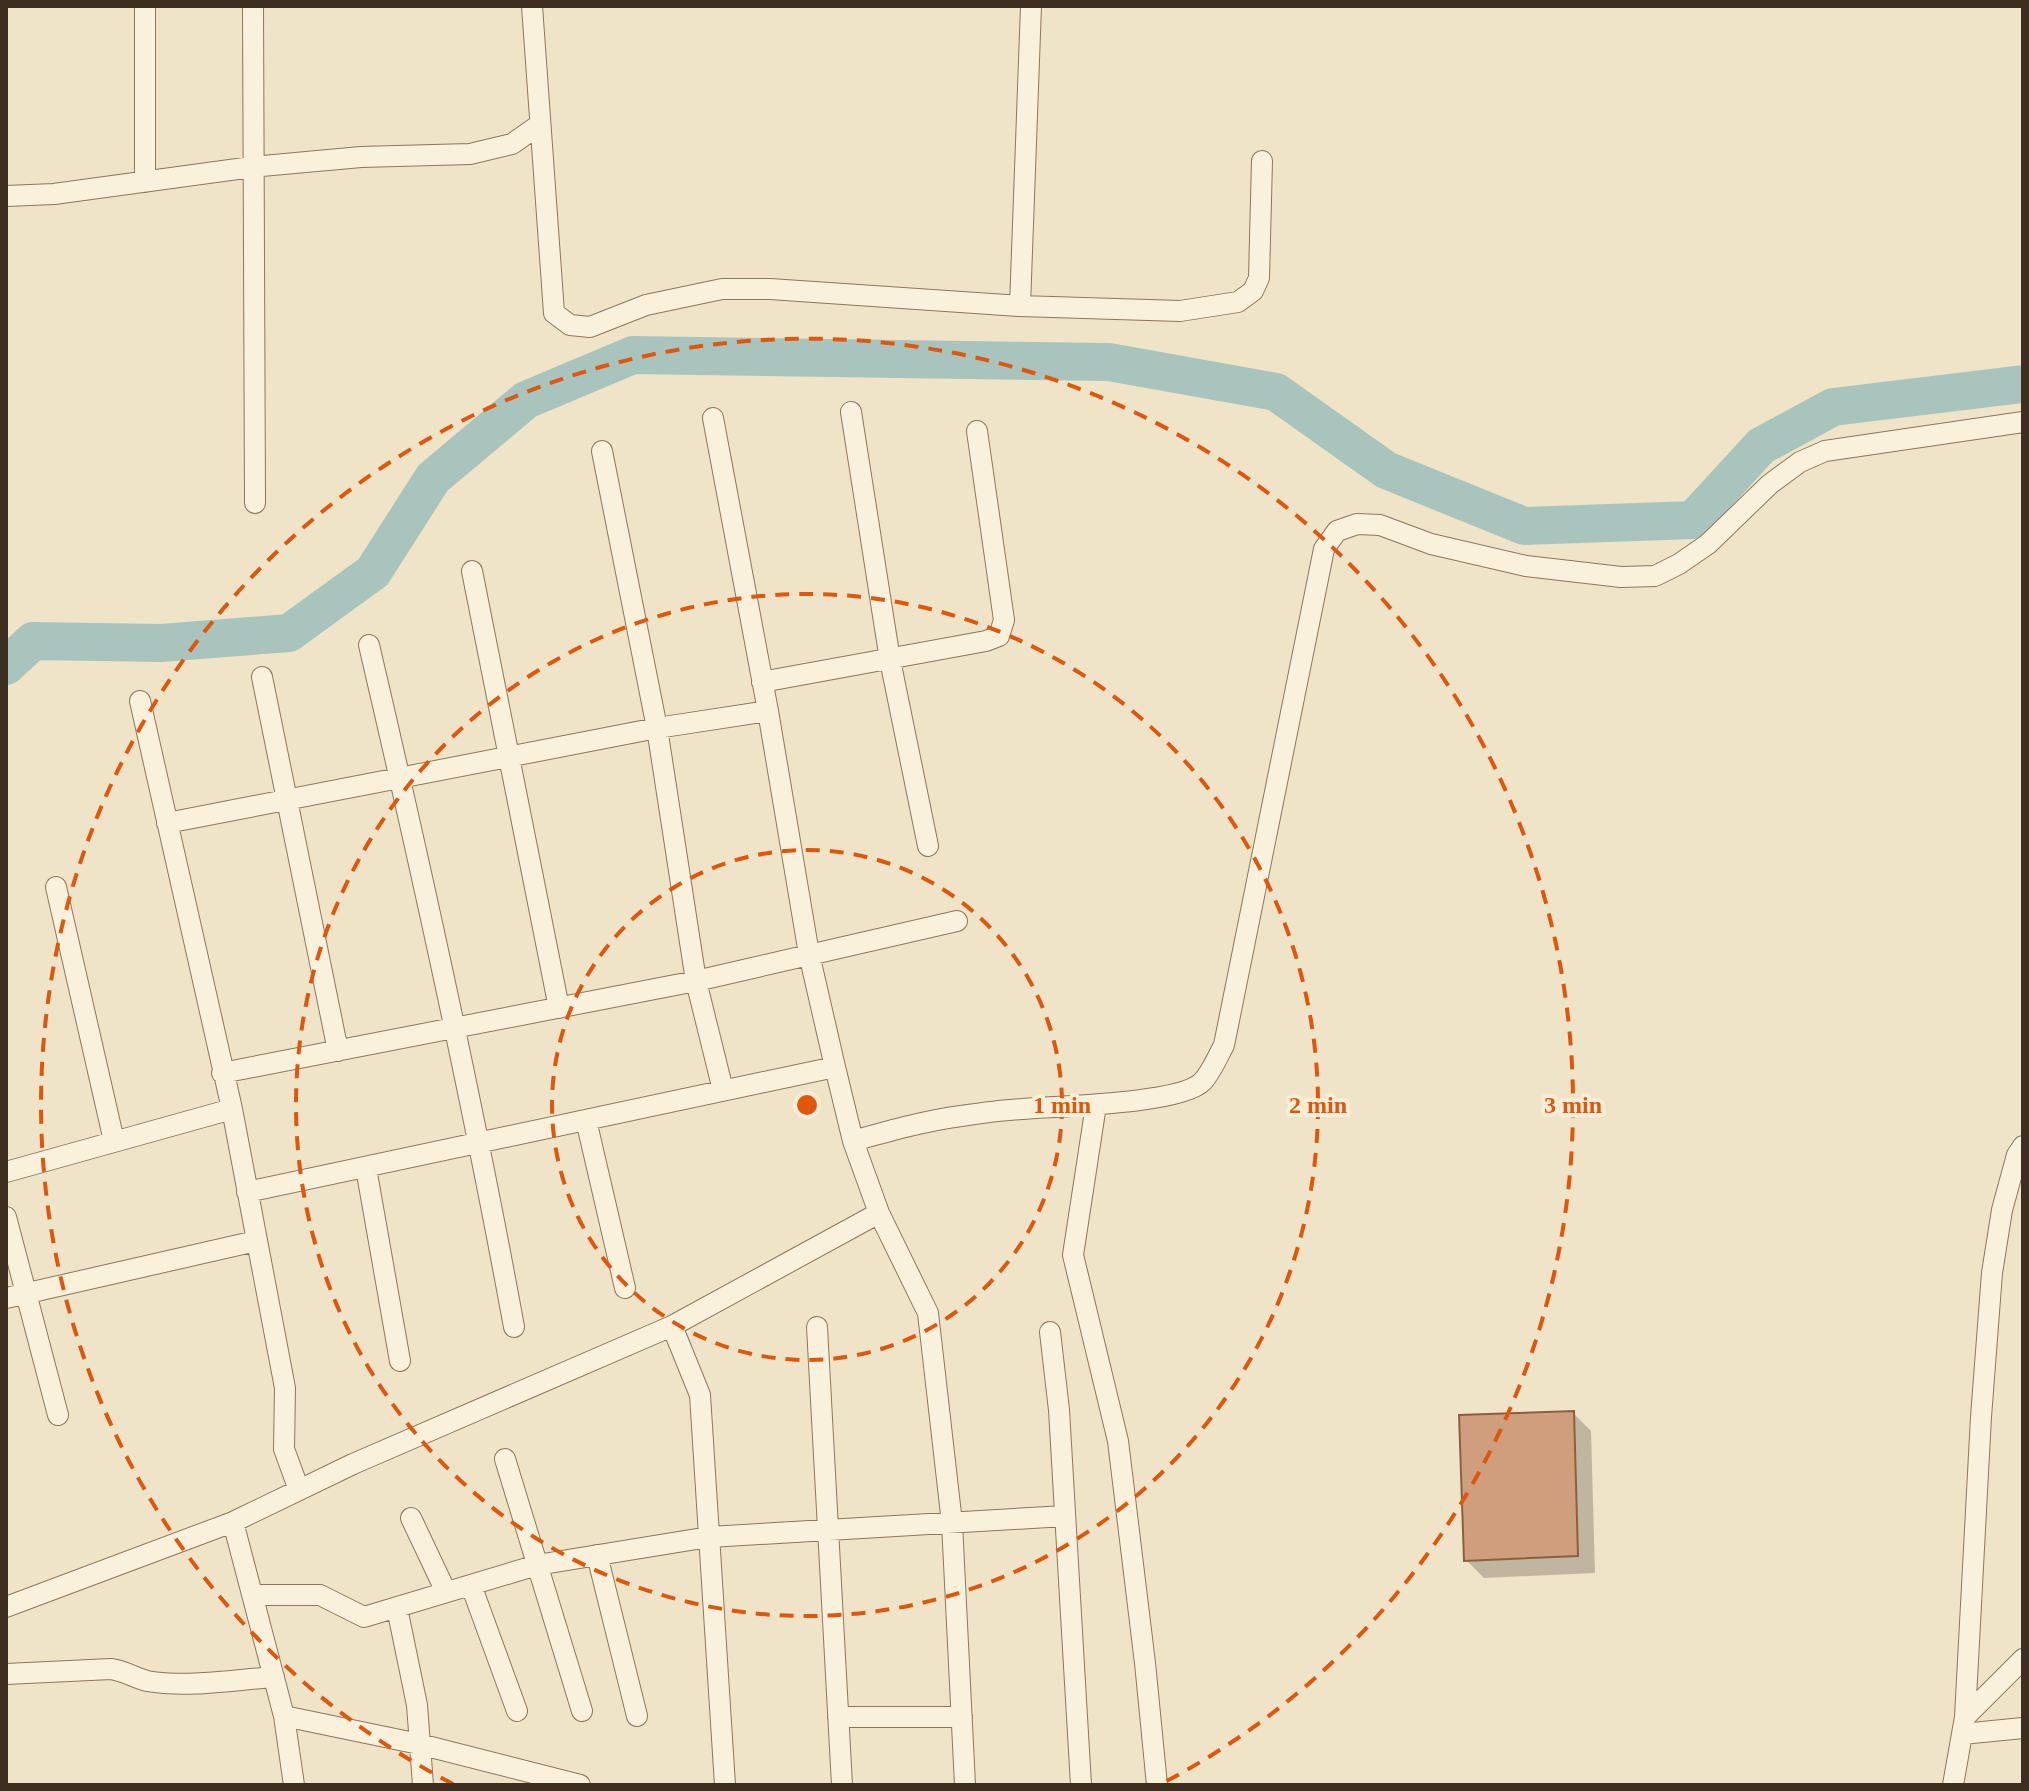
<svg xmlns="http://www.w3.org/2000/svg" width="2029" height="1791" font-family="Georgia,serif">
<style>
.shadow{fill:#0003}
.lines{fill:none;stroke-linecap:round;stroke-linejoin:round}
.river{stroke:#a9c4bc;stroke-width:38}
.building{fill:#cf9f7d;stroke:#8d5f41;stroke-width:2}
.minor-casing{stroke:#8d765c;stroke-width:22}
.minor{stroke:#faf1dc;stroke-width:20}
.ring{fill:none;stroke:#df570d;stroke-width:4;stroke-dasharray:14 10}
.centre{fill:#df570d;stroke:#f7eed8;stroke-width:4}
.ring-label{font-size:24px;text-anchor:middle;font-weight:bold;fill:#df570d;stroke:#f7eed8;stroke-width:8;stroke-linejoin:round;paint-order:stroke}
</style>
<rect width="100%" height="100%" fill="#f0e4c8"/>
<!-- shadow -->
<path class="shadow" d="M1573,1413L1591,1431L1595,1573L1484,1578L1466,1560Z"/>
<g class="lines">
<!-- river -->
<path class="river" d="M6,666L33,641L161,643L289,633L373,572L433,478L526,400L633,355L1109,362L1276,392L1386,470L1524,526L1693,520L1761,446L1833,407L2023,384"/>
</g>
<!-- building -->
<path class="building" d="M1574,1411L1578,1556L1464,1561L1459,1415Z"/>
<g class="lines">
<!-- minor casing -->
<g class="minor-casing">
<path id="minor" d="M253,6L255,503
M532,6L554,313L570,325L590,327L646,305L722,289H770L1020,306L1180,311L1238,302L1253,291L1259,278L1262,161
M145,182V6
M6,196L54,194L252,167L361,157L470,154L512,144L539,125
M1020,306L1031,6
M851,412L890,660L928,846
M713,418L768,711L809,954L835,1067L853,1141L879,1213L928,1313L952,1523L965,1785
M602,451L657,728L696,981L723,1090
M472,571L559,1008
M369,645C422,872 472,1097 514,1327
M262,677L338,1051
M762,682L986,641L999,636L1004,620L977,431
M140,701L232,1109L285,1388L284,1449L299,1490
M167,823L657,728L768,711
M56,887L114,1141
M222,1073L696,981L957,921
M1096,1105L1073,1255L1118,1441L1145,1663L1157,1785
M586,1120L625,1288
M853,1141C889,1131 924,1121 961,1116C981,1113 1002,1110 1022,1109C1056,1106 1180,1104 1202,1082C1211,1073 1218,1056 1224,1045L1324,549L1337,531L1357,524L1380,525L1431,544L1526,566L1621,577L1655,576L1679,564L1708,544L1770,484L1800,462L1825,451L2023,422
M366,1168L400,1361
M6,1172L232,1109
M247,1192L835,1067
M6,1217L58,1415
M6,1298L256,1241
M672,1326L700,1395L725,1785
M817,1327L842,1785
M1050,1332L1059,1410L1081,1785
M505,1459L582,1711
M411,1518L446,1592
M233,1522L284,1716L294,1785
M597,1555L637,1716
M471,1585L517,1711
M253,1595H320L364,1617L537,1565L709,1537L1065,1516
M6,1607L233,1522L353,1464L672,1326L879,1213
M397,1608L417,1705L423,1785
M6,1674L111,1669C125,1671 135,1678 147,1681C188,1688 233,1680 274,1677
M284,1716L419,1744L580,1785
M838,1717H962
M1965,1717L2023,1659
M1962,1734L2023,1728
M1953,1785L1965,1717L1981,1417L1992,1273L2002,1210L2017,1155L2023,1146"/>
</g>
<!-- minor -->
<use href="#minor" class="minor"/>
</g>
<!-- distance rings -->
<g class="ring">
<circle cx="807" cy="1105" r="255"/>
<circle cx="807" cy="1105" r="511"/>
<path d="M453 1784A766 766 0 1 1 1161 1784"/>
</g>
<circle cx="807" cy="1105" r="12" class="centre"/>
<g class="ring-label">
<text x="1062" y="1113">1 min</text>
<text x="1318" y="1113">2 min</text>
<text x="1573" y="1113">3 min</text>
</g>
<!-- border -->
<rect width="2029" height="1791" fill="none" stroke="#3d2e20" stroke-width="16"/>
</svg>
